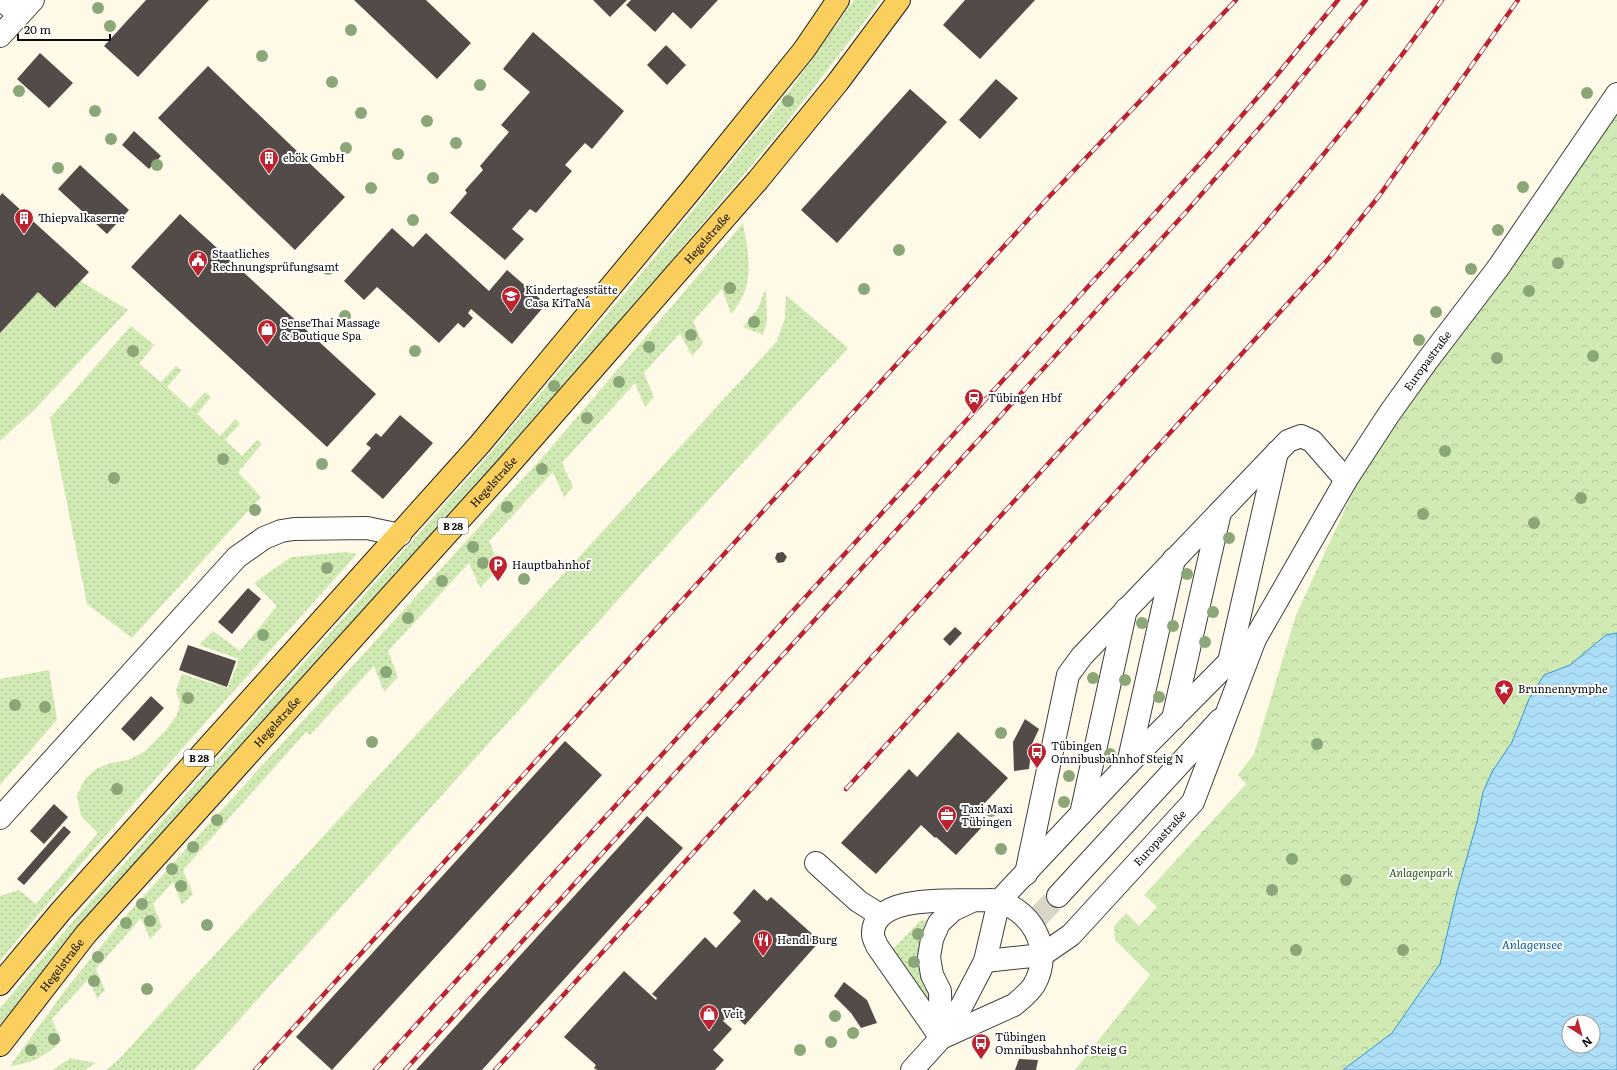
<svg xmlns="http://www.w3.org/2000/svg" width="1617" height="1070" font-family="Literata,serif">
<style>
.grass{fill:url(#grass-dots)}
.park{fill:url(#park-crowns);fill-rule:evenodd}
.water{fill:url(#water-waves);stroke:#3396cf;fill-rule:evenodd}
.building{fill:#534b47}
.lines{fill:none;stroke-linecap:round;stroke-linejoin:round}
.minor-tunnel{stroke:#dad6c7;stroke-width:22;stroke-dasharray:22 11;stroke-linecap:butt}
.minor-casing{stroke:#3e3e3e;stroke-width:24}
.major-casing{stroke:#1c1c1c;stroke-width:24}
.minor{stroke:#fff;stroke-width:22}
.major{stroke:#fbcf5d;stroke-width:22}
.rail-casing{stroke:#bc222f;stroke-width:4.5}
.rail{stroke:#fff;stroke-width:3;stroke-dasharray:9;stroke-linecap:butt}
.tree{fill:#8ba677}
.labels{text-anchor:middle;stroke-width:4;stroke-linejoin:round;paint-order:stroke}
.shield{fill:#fff;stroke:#545454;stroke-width:1}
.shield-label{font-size:10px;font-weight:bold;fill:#0b0b0b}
.poi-label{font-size:11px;fill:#0b0b0b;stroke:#fff;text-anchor:start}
.street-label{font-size:11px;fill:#0b0b0b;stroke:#fff}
.park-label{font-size:11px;font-style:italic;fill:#2c621b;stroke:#fff}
.water-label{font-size:12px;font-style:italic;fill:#14669d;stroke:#fff}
</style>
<defs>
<pattern id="grass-dots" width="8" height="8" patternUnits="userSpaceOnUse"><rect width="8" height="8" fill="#d1e9b3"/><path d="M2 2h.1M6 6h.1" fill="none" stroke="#b2c699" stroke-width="1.8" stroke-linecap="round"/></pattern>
<pattern id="park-crowns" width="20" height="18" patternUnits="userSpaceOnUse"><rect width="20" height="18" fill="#d1e9b3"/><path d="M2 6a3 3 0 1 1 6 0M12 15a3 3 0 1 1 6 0" fill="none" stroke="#b2c699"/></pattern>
<pattern id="water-waves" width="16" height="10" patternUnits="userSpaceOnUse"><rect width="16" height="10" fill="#addef7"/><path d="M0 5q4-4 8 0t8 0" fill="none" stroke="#94bdd2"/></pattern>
</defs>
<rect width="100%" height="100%" fill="#fffae8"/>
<!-- grass -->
<path class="grass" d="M854,0H881L781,130L630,310L446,520L61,947L0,1025V1008L82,911L480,465L641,274L788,93Z
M743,223C749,257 756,285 731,314L722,289L693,321L703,344L692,356L680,333L644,373L654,397L645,407L635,383L562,463L573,487L564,497L553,472L489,541L500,567L480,588L469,563L388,651L398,677L384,692L374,666L310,735L306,732L183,870L193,894L182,905L173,882L153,904L162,927L150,939L141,918L96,969L105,990L97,999L89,978L52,1019L61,1041C46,1056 31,1064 10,1066L66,989L129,912L548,451Z
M80,281L128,310L35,409L0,441V333L38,292L55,308Z
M764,292H766L767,321L763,335L743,327L758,309Z
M786,295L848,348L682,529L194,1070H106L119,1059L777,341L785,318Z
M131,326L154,345L139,364L161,382L176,366L182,370L167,387L190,408L205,392L211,397L197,414L220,436L235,419L240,424L225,440L242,456L257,440L262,444L238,472L261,497L132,638L87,604L50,418Z
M346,552L357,554C237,688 114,821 0,961V896L19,890L36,904L98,833L81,816L77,795L85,779L96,769L110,763L128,760L144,752L166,730L177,715L180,703L176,690L182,674L228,688L239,659L199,645L213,631L240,651L277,606L254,583L291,557Z
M49,670L57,720L0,785V679Z
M926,920L929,921L932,997L929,1004L893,952V949L920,921Z
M70,1058L96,1063L85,1070H53Z"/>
<!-- park -->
<path class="park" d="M1617,94V1070H1075L1150,975L1115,940L1114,926L1126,913L1139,926L1157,907L1144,895L1246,784L1238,775L1254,754L1296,615L1389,414ZM1569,1022H1593V1046H1569Z"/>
<!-- water -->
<path class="water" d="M1617,633V1070H1343L1392,1033L1440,964L1457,892L1477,822L1483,792L1492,772L1512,742L1529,699L1544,675L1570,665L1606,635ZM1569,1022H1593V1046H1569Z"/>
<!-- building -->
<path class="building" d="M146,0H209L138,77L104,46Z
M354,0H426L471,43L437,79Z
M593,0H627L610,17Z
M631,0H718L691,29L673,12L655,32L626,5Z
M965,0H1035L980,59L943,25Z
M533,32L624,111L592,149L585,143L565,165L572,171L536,213L530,209L512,229L524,239L505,260L450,213L467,193L465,190L483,170L480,166L509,132L501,125L530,92L503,69Z
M666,45L686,65L667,85L647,65Z
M40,53L73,83L49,108L17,79Z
M208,66L345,197L295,250L158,118Z
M996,79L1018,98L980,139L959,120Z
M910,89L947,122L837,243L801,210Z
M134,131L161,156L149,169L122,145Z
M80,165L129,210L107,234L58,189Z
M2,193L89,272L55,308L38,292L0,333V196Z
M180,214L376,394L327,447L131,267Z
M392,228L413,247L426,233L489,291L507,270L546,304L512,344L471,309L468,313L473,318L464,328L458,323L439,343L377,287L364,300L344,281Z
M400,415L433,443L383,499L351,471L371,448L366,444L376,433L381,437Z
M783,552L787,557L784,562L778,563L775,558L777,553Z
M248,588L261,599L232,634L218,622Z
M955,627L962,633L950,646L943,639Z
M188,645L236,661L227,687L179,670Z
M151,696L164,708L134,741L121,729Z
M1025,719L1039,729L1032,744L1029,769L1014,771L1013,742Z
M958,732L1008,778L971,818L982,827L956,855L936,837L935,838L921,825L876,874L841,843L909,769L917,777Z
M565,741L602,775L332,1070L296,1037Z
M54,804L68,817L44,844L30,831Z
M647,816L683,848L482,1070H416Z
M64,826L71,832L24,885L17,879Z
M754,889L767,901L771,897L820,941L745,1025L731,1012L723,1021L732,1029L713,1050L724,1060L715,1070H597L594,1068L596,1065L564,1037L624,971L656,1000L657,998L652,994L705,937L716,948L741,921L733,913Z
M844,982L867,1000L877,1023L861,1028L851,1013L834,996Z
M1019,1059L1038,1060L1036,1070H1015Z"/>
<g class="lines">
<!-- minor-tunnel -->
<path class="minor-tunnel" d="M1037,918L1058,896"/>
<!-- minor casing -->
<g class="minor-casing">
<g id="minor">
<path d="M2,0L19,15"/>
<path d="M0,36L33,0"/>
<path d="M1229,662L1277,452"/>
<path d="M1173,719L1220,512"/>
<path d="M1128,764L1174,559"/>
<path d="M1081,814L1126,609"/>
<path d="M0,818L237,557L264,538L281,531L294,529L367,528L400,535"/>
<path d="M816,863L858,901L880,915"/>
<path d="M1026,874L1068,675L1082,656L1288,441L1301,436L1312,441L1346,480"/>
<path d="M1058,896L1220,720"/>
<path d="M991,900C1031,906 1055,949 1034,985C1029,993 1021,999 1014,1005L941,1038L877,946C876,943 873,938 873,935C871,891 964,902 991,900Z"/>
<path id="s1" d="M985,961L1042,955L1071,935L1193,802L1255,639L1346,480L1389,414L1427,361L1498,268L1617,94"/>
<path d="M941,1038L940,991L932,975L929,957L932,939L939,923L953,910L970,902"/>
<path d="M912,1070L941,1038L961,1007L985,961L999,901L1128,764L1229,662L1252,641"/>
</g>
</g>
<!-- major casing -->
<g class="major-casing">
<g id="major">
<path d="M0,984L61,911L480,444L691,190L804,50L838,0"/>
<path id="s2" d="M0,1045L86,934L508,466L758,180L838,82L899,0"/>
</g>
</g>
<!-- minor -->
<use href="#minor" class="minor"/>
<!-- major -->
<use href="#major" class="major"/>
<!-- rail casing -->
<g class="rail-casing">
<path id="rail" d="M846,789L1329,258L1379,196L1518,0
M255,1070L1046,200L1236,0
M375,1070L1206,157L1277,75L1338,0
M405,1070L1186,212L1275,110L1366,0
M495,1070C679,868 863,667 1047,465C1184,315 1325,166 1442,0"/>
</g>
<!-- rail -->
<use href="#rail" class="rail"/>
</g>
<!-- trees -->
<g class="tree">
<circle cx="98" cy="8" r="6"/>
<circle cx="110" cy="26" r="6"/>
<circle cx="351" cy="30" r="6"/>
<circle cx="262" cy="56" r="6"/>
<circle cx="332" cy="82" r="6"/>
<circle cx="480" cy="85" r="6"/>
<circle cx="19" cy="91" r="6"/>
<circle cx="1587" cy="93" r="6"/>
<circle cx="788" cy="101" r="6"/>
<circle cx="95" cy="111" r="6"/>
<circle cx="361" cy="113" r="6"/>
<circle cx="427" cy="121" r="6"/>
<circle cx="111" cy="139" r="6"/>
<circle cx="456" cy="143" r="6"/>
<circle cx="346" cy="148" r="6"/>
<circle cx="398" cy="154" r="6"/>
<circle cx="157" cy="165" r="6"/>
<circle cx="58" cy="168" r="6"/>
<circle cx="433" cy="178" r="6"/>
<circle cx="1523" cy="187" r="6"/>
<circle cx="371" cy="188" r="6"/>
<circle cx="413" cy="220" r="6"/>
<circle cx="1498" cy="230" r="6"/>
<circle cx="899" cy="250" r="6"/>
<circle cx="1558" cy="263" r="6"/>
<circle cx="328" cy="269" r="6"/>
<circle cx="1471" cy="269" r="6"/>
<circle cx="730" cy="288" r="6"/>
<circle cx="864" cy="289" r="6"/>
<circle cx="1529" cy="291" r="6"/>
<circle cx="1436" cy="312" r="6"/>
<circle cx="345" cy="316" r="6"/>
<circle cx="754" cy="322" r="6"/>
<circle cx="691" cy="335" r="6"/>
<circle cx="1419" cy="340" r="6"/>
<circle cx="649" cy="347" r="6"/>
<circle cx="133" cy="351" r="6"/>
<circle cx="415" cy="351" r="6"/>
<circle cx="1593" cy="356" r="6"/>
<circle cx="1497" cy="358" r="6"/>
<circle cx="619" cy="382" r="6"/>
<circle cx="554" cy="386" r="6"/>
<circle cx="587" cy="418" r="6"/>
<circle cx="1445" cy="451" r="6"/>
<circle cx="223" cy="459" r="6"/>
<circle cx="322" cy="464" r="6"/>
<circle cx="542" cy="469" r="6"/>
<circle cx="114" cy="478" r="6"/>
<circle cx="1581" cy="498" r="6"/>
<circle cx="507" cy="507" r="6"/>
<circle cx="255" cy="510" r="6"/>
<circle cx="1423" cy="514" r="6"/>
<circle cx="1534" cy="523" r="6"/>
<circle cx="1229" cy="538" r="6"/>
<circle cx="473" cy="547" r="6"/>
<circle cx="483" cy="563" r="6"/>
<circle cx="327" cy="568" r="6"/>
<circle cx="1187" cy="574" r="6"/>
<circle cx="524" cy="579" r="6"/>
<circle cx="442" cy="581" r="6"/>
<circle cx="1213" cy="612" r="6"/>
<circle cx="408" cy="618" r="6"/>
<circle cx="1142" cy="623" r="6"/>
<circle cx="1173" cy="626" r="6"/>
<circle cx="263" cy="635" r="6"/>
<circle cx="1205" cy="642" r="6"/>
<circle cx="386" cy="672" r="6"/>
<circle cx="1093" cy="678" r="6"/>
<circle cx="1125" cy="680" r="6"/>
<circle cx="1159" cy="697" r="6"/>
<circle cx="188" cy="698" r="6"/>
<circle cx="15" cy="705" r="6"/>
<circle cx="45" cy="707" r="6"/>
<circle cx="1001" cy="733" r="6"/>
<circle cx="372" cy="742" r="6"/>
<circle cx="1317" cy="744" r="6"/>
<circle cx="1110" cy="754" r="6"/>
<circle cx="1069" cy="776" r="6"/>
<circle cx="117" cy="789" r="6"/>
<circle cx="1064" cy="802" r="6"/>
<circle cx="991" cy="811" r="6"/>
<circle cx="217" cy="820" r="6"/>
<circle cx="193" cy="847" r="6"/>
<circle cx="1001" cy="849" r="6"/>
<circle cx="1292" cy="859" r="6"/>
<circle cx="172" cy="869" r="6"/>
<circle cx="1346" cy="880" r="6"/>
<circle cx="181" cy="886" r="6"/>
<circle cx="1272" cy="890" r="6"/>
<circle cx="142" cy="904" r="6"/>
<circle cx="150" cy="921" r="6"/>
<circle cx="126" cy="923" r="6"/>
<circle cx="207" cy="925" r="6"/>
<circle cx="918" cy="934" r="6"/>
<circle cx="1296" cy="950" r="6"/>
<circle cx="1403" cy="950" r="6"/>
<circle cx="98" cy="957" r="6"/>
<circle cx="914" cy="962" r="6"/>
<circle cx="94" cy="981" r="6"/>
<circle cx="147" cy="989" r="6"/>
<circle cx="835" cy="1016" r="6"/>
<circle cx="853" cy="1033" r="6"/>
<circle cx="54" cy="1039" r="6"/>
<circle cx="831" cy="1042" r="6"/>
<circle cx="31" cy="1050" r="6"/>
<circle cx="800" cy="1050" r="6"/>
</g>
<!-- icons -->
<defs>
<g id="building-pin" transform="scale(1)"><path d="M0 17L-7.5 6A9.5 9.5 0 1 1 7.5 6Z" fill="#bc222f" stroke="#fff"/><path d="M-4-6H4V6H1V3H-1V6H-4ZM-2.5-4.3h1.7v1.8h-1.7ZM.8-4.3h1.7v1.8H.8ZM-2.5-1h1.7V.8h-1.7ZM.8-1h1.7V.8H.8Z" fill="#fff"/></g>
<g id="civic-pin" transform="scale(1)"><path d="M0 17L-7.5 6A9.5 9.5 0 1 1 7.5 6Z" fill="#bc222f" stroke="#fff"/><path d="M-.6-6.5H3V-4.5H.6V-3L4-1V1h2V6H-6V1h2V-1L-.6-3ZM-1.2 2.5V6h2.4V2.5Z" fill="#fff"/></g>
<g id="school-pin" transform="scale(1)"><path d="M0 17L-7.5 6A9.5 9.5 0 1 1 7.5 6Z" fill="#bc222f" stroke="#fff"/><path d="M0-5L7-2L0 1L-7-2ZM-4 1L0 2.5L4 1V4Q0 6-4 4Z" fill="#fff"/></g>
<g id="shop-pin" transform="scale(1)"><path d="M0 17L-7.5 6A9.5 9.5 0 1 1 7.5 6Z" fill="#bc222f" stroke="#fff"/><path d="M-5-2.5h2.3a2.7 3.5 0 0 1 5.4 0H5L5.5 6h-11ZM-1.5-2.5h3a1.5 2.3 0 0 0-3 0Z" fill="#fff"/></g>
<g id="station-pin" transform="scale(1)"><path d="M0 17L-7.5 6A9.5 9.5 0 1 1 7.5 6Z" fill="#bc222f" stroke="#fff"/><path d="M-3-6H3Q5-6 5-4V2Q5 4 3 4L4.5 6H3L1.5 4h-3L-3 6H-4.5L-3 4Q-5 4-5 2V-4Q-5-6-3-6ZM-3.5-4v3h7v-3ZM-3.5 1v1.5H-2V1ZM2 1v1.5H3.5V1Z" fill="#fff"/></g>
<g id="parking-pin" transform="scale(1)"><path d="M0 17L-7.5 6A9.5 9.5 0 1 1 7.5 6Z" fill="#bc222f" stroke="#fff"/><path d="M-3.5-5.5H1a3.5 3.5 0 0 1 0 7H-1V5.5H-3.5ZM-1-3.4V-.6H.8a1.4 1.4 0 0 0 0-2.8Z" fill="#fff"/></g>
<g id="sight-pin" transform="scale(1)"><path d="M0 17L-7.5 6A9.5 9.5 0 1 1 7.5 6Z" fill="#bc222f" stroke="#fff"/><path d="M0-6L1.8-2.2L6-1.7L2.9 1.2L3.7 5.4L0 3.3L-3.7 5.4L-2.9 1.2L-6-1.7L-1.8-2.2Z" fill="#fff"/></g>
<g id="bus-pin" transform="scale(1)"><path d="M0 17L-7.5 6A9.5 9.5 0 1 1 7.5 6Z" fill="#bc222f" stroke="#fff"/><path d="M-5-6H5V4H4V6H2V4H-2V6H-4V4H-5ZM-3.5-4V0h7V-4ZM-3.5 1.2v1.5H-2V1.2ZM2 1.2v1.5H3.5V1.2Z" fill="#fff"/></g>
<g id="office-pin" transform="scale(1)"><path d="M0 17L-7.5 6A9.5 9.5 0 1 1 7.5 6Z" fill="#bc222f" stroke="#fff"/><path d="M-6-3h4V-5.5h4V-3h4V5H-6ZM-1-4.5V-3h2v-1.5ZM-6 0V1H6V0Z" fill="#fff"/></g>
<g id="restaurant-pin" transform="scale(1)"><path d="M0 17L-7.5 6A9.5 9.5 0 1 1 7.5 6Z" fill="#bc222f" stroke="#fff"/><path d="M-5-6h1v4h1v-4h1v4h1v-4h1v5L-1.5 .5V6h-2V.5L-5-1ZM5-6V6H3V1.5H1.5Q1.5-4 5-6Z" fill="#fff"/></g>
</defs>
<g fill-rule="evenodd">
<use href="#building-pin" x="269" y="158"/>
<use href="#building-pin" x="24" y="218"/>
<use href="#civic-pin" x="198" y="260"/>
<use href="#school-pin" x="511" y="296"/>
<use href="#shop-pin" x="267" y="329"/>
<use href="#station-pin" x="974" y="398"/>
<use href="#parking-pin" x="498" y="565"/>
<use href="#sight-pin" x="1504" y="689"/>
<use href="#bus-pin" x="1037" y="752"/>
<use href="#office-pin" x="947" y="815"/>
<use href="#restaurant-pin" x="763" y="940"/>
<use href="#shop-pin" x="709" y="1014"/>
<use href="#bus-pin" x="981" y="1043"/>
</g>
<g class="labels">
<!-- shield labels -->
<g class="shield">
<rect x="438" y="518" width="30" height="16" rx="3"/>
<rect x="184" y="750" width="30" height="16" rx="3"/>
</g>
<g class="shield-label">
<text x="453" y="530">B 28</text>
<text x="199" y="762">B 28</text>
</g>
<!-- poi labels -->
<g class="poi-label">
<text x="283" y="162">ebök GmbH</text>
<text x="38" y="222">Thiepvalkaserne</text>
<text x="212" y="258">Staatliches<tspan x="212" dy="13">Rechnungsprüfungsamt</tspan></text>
<text x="525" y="294">Kindertagesstätte<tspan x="525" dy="13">Casa KiTaNa</tspan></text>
<text x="281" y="327">SenseThai Massage<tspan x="281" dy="13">&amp; Boutique Spa</tspan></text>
<text x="988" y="402">Tübingen Hbf</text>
<text x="512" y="569">Hauptbahnhof</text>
<text x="1518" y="693">Brunnennymphe</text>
<text x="1051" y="750">Tübingen<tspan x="1051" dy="13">Omnibusbahnhof Steig N</tspan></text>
<text x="961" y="813">Taxi Maxi<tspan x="961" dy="13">Tübingen</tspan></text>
<text x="777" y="944">Hendl Burg</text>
<text x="723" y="1018">Veit</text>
<text x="995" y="1041">Tübingen<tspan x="995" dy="13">Omnibusbahnhof Steig G</tspan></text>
</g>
<!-- street labels -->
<g class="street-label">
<text dy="4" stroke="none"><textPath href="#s2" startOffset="1073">Hegelstraße</textPath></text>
<text dy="4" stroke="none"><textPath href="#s1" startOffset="775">Europastraße</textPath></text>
<text dy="4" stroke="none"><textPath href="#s2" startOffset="749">Hegelstraße</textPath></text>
<text dy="4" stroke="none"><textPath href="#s2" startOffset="426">Hegelstraße</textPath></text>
<text dy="4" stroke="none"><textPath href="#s1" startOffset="224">Europastraße</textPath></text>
<text dy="4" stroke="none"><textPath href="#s2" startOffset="101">Hegelstraße</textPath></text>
</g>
<!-- park labels -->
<g class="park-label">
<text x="1421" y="877">Anlagenpark</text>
</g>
<!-- water labels -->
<g class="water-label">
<text x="1532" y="949">Anlagensee</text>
</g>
</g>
<!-- north arrow -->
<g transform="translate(1581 1034) rotate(143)"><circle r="19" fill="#ffffff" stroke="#9d9d9d"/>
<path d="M0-3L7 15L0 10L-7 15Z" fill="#bc222f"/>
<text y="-6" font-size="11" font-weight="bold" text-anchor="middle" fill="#0b0b0b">N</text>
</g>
<!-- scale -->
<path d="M18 34v6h92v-6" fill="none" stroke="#0b0b0b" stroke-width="2"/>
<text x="24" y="34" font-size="12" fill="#0b0b0b" stroke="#ffffff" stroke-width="3" paint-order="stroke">20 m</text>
</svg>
